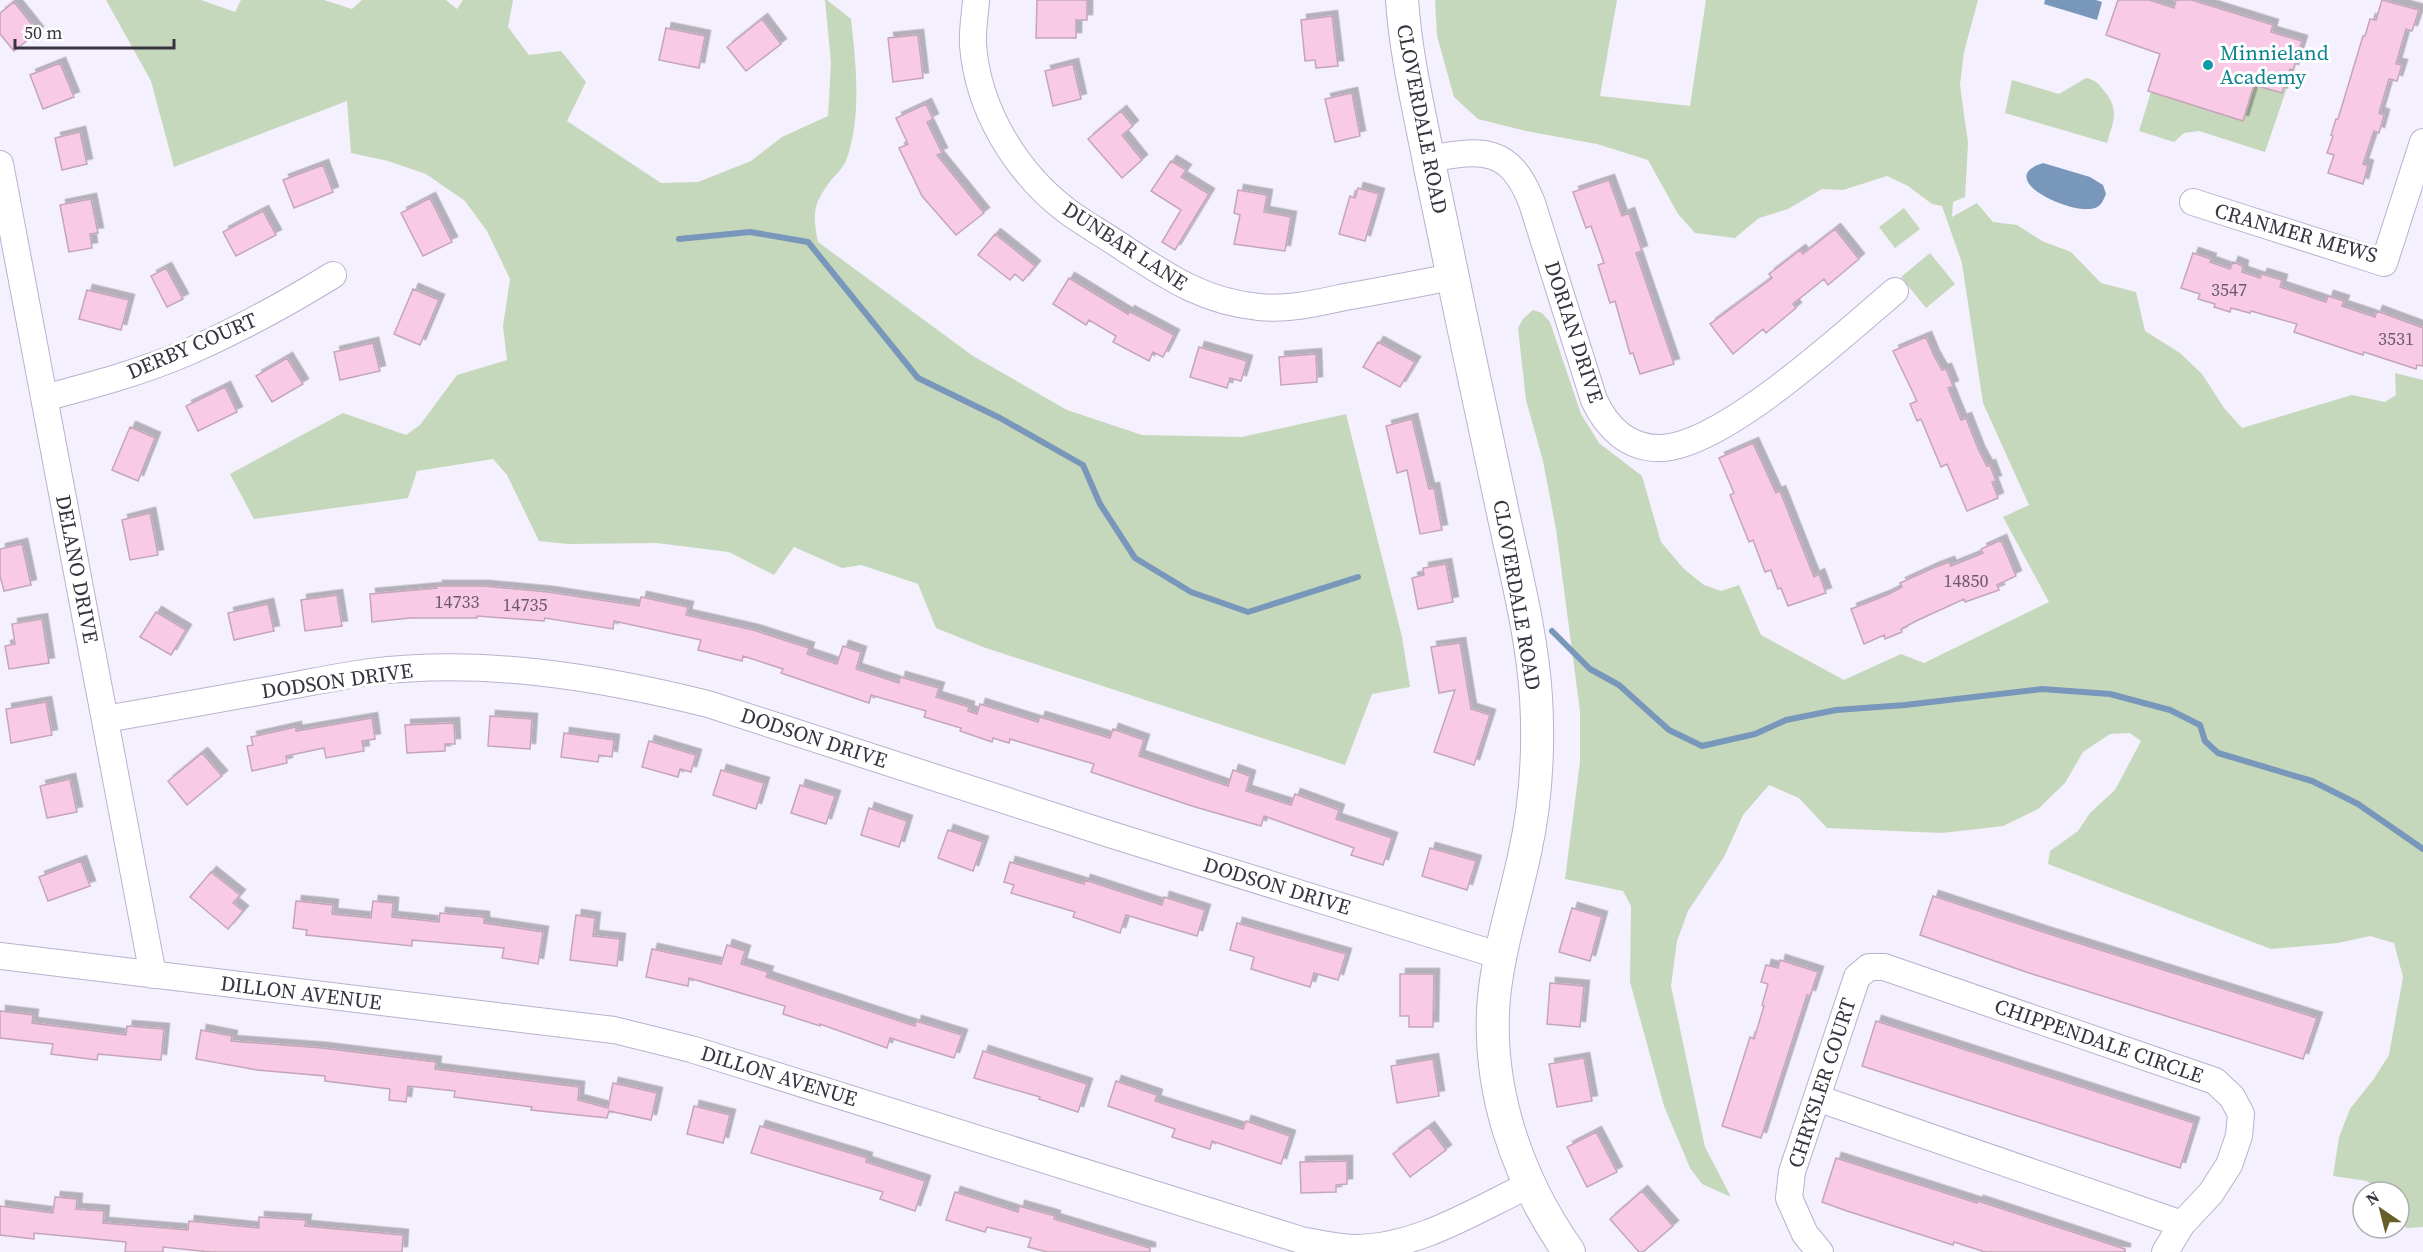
<svg xmlns="http://www.w3.org/2000/svg" width="2423" height="1252" font-family="'Source Serif 4',serif">
<style>
.green{fill:#c5d8bc;fill-rule:evenodd}
.water{fill:#7997bb}
.lines{fill:none;stroke-linecap:round;stroke-linejoin:round}
.stream{stroke:#7997bb;stroke-width:6}
.building{fill:#f9cae5;stroke:#c4a6b7;stroke-width:1.5;filter:url(#shadow)}
.minor-casing{stroke:#bab1ce;stroke-width:28}
.tertiary-casing{stroke:#bab1ce;stroke-width:34}
.minor{stroke:#fff;stroke-width:26}
.tertiary{stroke:#fff;stroke-width:32}
.culture-dot{fill:#0f9aa8;stroke:#fff;stroke-width:2}
.labels{text-anchor:middle;stroke-width:6;stroke-linejoin:round;paint-order:stroke}
.number-label{font-size:18px;fill:#685a69}
.culture-label{font-size:21px;fill:#0d838f;stroke:#fff;text-anchor:start}
.street-label{font-size:21px;fill:#383440;stroke:#fff}
</style>
<defs>
<filter id="shadow"><feDropShadow dx="5.5" dy="-5.5" stdDeviation="0" flood-color="#0004"/></filter>
</defs>
<rect width="100%" height="100%" fill="#f4f0fd"/>
<!-- green -->
<path class="green" d="M106,0H201L235,12L241,0H324L352,9L362,0H446L457,9L463,0H513L508,27L529,55L561,51L586,82L567,121L661,183L698,182L751,161L782,137L828,116L831,63L825,0H827L851,19C856,65 862,117 846,161C843,167 837,174 832,179C813,204 812,212 818,242L973,356L1067,410L1142,435L1242,437L1346,414L1402,637L1410,687L1372,694L1345,765L983,647L936,628L918,584L861,565L842,568L794,547L774,575L729,552L657,543L569,544L539,541L507,475L493,459L417,471L408,498L254,519L230,474L343,413L406,435L420,425L457,375L507,360L503,326L510,279L487,231L465,201L426,174L388,161L351,153L347,101L174,167L151,81Z
M1435,0H1617L1600,96L1690,106L1706,0H1978L1964,52L1960,85L1968,143L1965,197L1953,202L1952,217L1977,203L1993,222L2017,225L2042,241L2071,252L2101,283L2136,292L2145,331L2180,353L2202,374L2224,408L2242,428L2352,395L2385,402L2396,395L2395,373L2423,380V1227L2406,1228L2399,1213V1192H2380L2367,1181L2333,1176L2339,1137L2350,1109L2373,1080L2389,1055L2403,977L2394,943L2370,936L2338,943L2271,949L2048,864L2050,851L2078,831L2090,813L2115,790L2141,741L2130,733L2110,734L2083,752L2065,783L2038,809L2003,826L1942,833L1827,828L1799,798L1769,785L1743,815L1724,857L1688,911L1677,941L1671,986L1705,1147L1731,1197L1702,1184L1690,1168L1664,1106L1630,982L1631,906L1623,891L1565,879L1580,762V711L1556,529L1543,461L1526,400L1518,328L1523,319L1533,310L1542,313L1550,322L1581,414L1599,443L1642,476L1661,542L1684,569L1704,585L1721,591L1739,585L1761,635L1844,680L1901,654L1924,663L2049,602L2003,517L2029,505L1983,403L1962,263L1942,206L1932,204L1908,186L1887,176L1843,190L1822,189L1788,209L1759,218L1735,238L1695,233L1678,214L1648,160L1597,144L1526,131L1478,119L1454,97L1437,36Z
M2262,60L2293,70L2265,152L2199,131L2184,133L2174,142L2139,131L2151,92L2243,121ZM2289,72L2282,93L2260,86Z
M2086,78C2096,80 2099,84 2105,92C2120,111 2113,122 2107,143L2005,113L2012,80L2059,94Z
M1904,208L1920,229L1895,248L1879,227Z
M1930,253L1955,284L1926,308L1901,277Z"/>
<!-- water -->
<path class="water" d="M2045,0H2096L2102,2L2097,20L2044,4Z
M2043,163L2090,177L2103,185L2106,194C2103,201 2101,206 2095,208C2073,216 1992,179 2043,163Z"/>
<g class="lines">
<!-- stream -->
<path class="stream" d="M679,239L750,232L808,242L918,378L1000,418L1083,465L1100,504L1135,558L1191,592L1248,612L1358,577
M1552,631L1590,669L1619,685L1669,730L1702,746L1755,734L1786,720L1836,710L1905,705L2042,689L2110,694L2170,710L2200,725L2205,741L2218,753L2312,781L2358,804L2423,849"/>
</g>
<!-- building -->
<path class="building" d="M1037,0H1087V20H1076V38H1036Z
M2118,0H2150L2174,8L2176,0H2192L2273,25L2271,32L2302,41L2293,70L2290,69L2282,93L2254,85L2243,121L2148,91L2160,54L2106,35Z
M2382,0L2419,10L2412,31L2406,29L2396,64L2402,65L2397,81L2389,79L2379,113L2384,115L2379,133L2374,131L2363,164L2368,166L2363,184L2328,173L2334,155L2327,153L2333,136L2331,135L2336,119H2338L2363,36H2365L2370,19L2376,20Z
M14,2L38,32L14,51L0,34V13Z
M1332,16L1338,66L1316,68L1315,60L1305,61L1301,20Z
M762,19L781,44L746,71L727,47Z
M666,28L705,36L699,68L659,60Z
M918,35L923,78L893,82L888,38Z
M60,63L74,97L43,109L30,75Z
M1073,64L1081,99L1053,106L1045,71Z
M1352,93L1360,136L1335,142L1325,99Z
M926,104L933,119L927,122L942,153L937,155L984,213L956,235L922,196L899,148L908,144L896,118Z
M1121,111L1133,126L1122,135L1142,160L1122,178L1088,139Z
M80,132L87,164L62,170L55,138Z
M1171,161L1186,170L1181,177L1209,194L1175,250L1162,242L1181,210L1151,191Z
M323,165L333,192L294,208L283,180Z
M1609,180L1622,216L1629,213L1642,251L1636,253L1674,364L1640,374L1633,353L1630,354L1615,301L1610,303L1598,265L1604,263L1591,226L1586,228L1573,192Z
M1358,188L1379,194L1365,241L1339,234L1350,196L1355,198Z
M1238,190L1267,195L1264,212L1291,217L1285,251L1234,244L1240,215L1234,213Z
M430,198L452,242L423,256L401,213Z
M91,199L98,233L90,234L92,248L69,252L60,205Z
M263,211L276,235L236,256L223,232Z
M1835,229L1859,259L1828,285L1824,279L1793,304L1796,308L1766,333L1763,329L1733,354L1710,324L1772,278L1769,274L1800,250L1803,254Z
M995,234L1035,266L1023,281L1015,274L1010,280L978,255Z
M2193,253L2211,259L2210,262L2227,268L2230,269L2233,262L2243,266L2242,272L2260,278L2262,274L2282,280L2280,287L2326,302L2328,296L2344,301L2342,306L2375,317L2377,311L2423,328V366L2417,365L2416,369L2364,352L2363,355L2294,332L2297,324L2251,311L2250,313L2231,308L2230,312L2214,307L2215,304L2198,299L2200,294L2181,288Z
M166,268L183,299L167,307L151,276Z
M1069,278L1128,314L1129,311L1174,335L1163,357L1153,352L1149,361L1113,342L1116,336L1089,320L1086,325L1053,304Z
M413,289L439,300L420,345L394,334Z
M87,290L129,300L121,330L79,319Z
M1926,337L1934,356L1942,370L1946,369L1953,386L1948,388L1961,420L1966,418L1979,451L1987,466L1990,465L1996,481L1992,482L1998,498L1967,511L1947,464L1941,467L1921,419L1917,421L1910,404L1917,401L1893,351Z
M1378,342L1415,362L1400,387L1363,367Z
M373,343L380,371L340,380L334,352Z
M1199,347L1247,361L1241,381L1230,378L1227,388L1190,377Z
M1316,354L1317,382L1281,385L1279,357Z
M287,358L303,384L272,402L256,376Z
M225,387L237,412L198,431L186,406Z
M1412,419L1429,489L1434,488L1442,530L1420,534L1407,470L1397,473L1386,426Z
M130,427L155,438L138,481L112,470Z
M1753,443L1776,493L1780,491L1814,577L1819,574L1826,593L1788,606L1781,588L1778,589L1771,570L1765,572L1753,540L1749,542L1730,495L1734,493L1719,458Z
M150,513L158,555L130,560L122,520Z
M2001,540L2016,576L1997,585L1999,590L1965,602L1964,599L1916,621L1901,629L1902,632L1885,639L1884,635L1864,644L1851,609L1887,595L1902,587L1900,583L1933,568L1949,562L1951,566L1983,553L1981,549Z
M22,544L31,585L4,591L0,576V549Z
M1446,564L1453,602L1418,609L1412,578L1424,575L1423,568Z
M437,586H484L548,592L639,606L641,597L688,607L686,615L753,630L809,648L807,654L837,664L843,646L861,652L856,669L899,683L900,677L939,688L936,697L969,707L968,711L977,714L980,704L1038,722L1040,717L1110,738L1113,729L1144,740L1139,756L1228,786L1233,770L1250,776L1246,791L1291,805L1295,794L1339,810L1336,819L1392,838L1383,865L1351,855L1354,848L1264,816L1261,826L1192,806L1091,772L1094,764L1010,739L1009,743L993,738L992,742L960,731L961,728L924,717L926,711L871,695L869,703L781,673L783,669L743,656L742,661L698,650L701,640L614,621L613,629L545,618L544,621L477,616V618H410L372,622L370,594L437,588Z
M337,595L342,626L305,631L301,600Z
M268,604L274,631L234,640L228,613Z
M156,612L186,630L171,655L140,637Z
M42,619L49,663L9,669L5,646L15,644L12,624Z
M1460,643L1471,709L1490,715L1474,765L1434,752L1455,690L1439,693L1431,647Z
M46,702L52,735L11,743L6,709Z
M490,716L532,719L530,749L488,746Z
M372,718L375,739L362,741L364,751L326,758L324,748L286,756L287,763L252,771L247,746L253,745L251,737L296,727V731Z
M454,723L455,744H445V751L407,753L405,725Z
M564,733L614,740L612,757L599,755L598,762L561,757Z
M649,741L696,755L691,772L680,769L678,777L642,767Z
M202,753L222,776L187,805L168,781Z
M721,770L764,783L756,809L713,795Z
M70,779L77,812L47,818L40,786Z
M800,785L835,796L826,824L791,813Z
M869,808L907,821L899,847L861,835Z
M948,830L983,842L973,871L938,858Z
M1430,848L1476,861L1467,890L1422,876Z
M81,861L90,886L48,901L39,877Z
M1010,862L1084,884L1085,880L1162,905L1164,897L1205,910L1197,936L1126,915L1120,933L1073,917L1075,912L1011,893L1014,885L1004,882Z
M211,872L240,895L233,903L243,911L228,929L190,897Z
M1933,896L2043,932L2317,1018L2303,1059L2029,973L1920,935Z
M296,901L333,905L332,914L371,918L373,901L393,903L392,917L439,922L440,913L484,917V923L543,932L538,964L502,958L504,948L412,940V946L306,935L307,930L293,928Z
M1572,908L1602,917L1590,961L1559,952Z
M576,915L595,918L593,936L620,939L617,966L570,960Z
M1237,923L1346,954L1338,980L1314,973L1310,987L1251,969L1254,957L1230,950Z
M727,945L745,951L741,964L768,972L766,977L915,1026L916,1021L962,1035L954,1058L890,1038L887,1048L820,1024V1026L783,1014L785,1006L689,978L688,986L646,977L652,949L721,964Z
M1780,960L1818,972L1810,996L1807,995L1761,1138L1722,1126L1750,1037L1754,1039L1764,1006L1762,1005L1768,984L1761,982L1766,965L1778,968Z
M1400,974H1434L1433,1027H1409V1016H1400Z
M1550,983L1584,986L1580,1027L1547,1024Z
M0,1011L33,1015L32,1023L126,1035L127,1026L164,1029L161,1060L98,1054L97,1060L51,1054L53,1044L0,1038Z
M1876,1021L2194,1123L2180,1168L1862,1066Z
M201,1030L232,1036L231,1041L322,1048L436,1062L435,1069L579,1087L578,1100L608,1108L613,1083L657,1093L651,1120L609,1111L607,1118L531,1110L532,1107L454,1097L455,1091L408,1086L406,1102L389,1100L390,1089L325,1081V1076L257,1070L196,1059Z
M983,1051L1087,1084L1078,1112L1039,1099L1040,1097L974,1078Z
M1584,1058L1592,1101L1557,1107L1549,1064Z
M1433,1059L1439,1096L1397,1103L1391,1066Z
M1116,1081L1157,1095L1155,1101L1243,1129L1246,1121L1290,1136L1281,1164L1212,1141L1210,1149L1172,1137L1175,1129L1108,1106Z
M694,1106L730,1115L723,1143L687,1134Z
M760,1126L867,1158L866,1162L925,1181L915,1211L880,1199L883,1192L751,1153Z
M1429,1127L1446,1150L1410,1177L1393,1154Z
M1596,1132L1617,1172L1587,1187L1567,1147Z
M1836,1158L1977,1203L1978,1201L2125,1249V1252H1985L1954,1242L1953,1245L1847,1211L1822,1202Z
M1347,1161V1184L1336,1185V1192L1301,1193L1300,1162Z
M1642,1191L1673,1226L1643,1252H1639L1610,1219Z
M955,1192L1018,1212L1019,1206L1055,1216L1054,1219L1150,1248V1252H1047L1028,1247L1031,1238L987,1227L985,1232L946,1220Z
M55,1197L77,1199L76,1209L104,1211L103,1223L188,1230L189,1221L259,1228V1217L306,1220L305,1226L403,1235L402,1252H210L163,1247V1252H125L126,1242L34,1233V1239L0,1235V1206L53,1213Z"/>
<g class="lines">
<!-- minor casing -->
<g class="minor-casing">
<path id="minor" d="M976,0C975,15 972,31 973,45C978,110 1016,172 1067,211C1086,225 1108,237 1128,251C1171,279 1206,302 1259,307C1288,310 1317,303 1345,297C1380,291 1416,284 1452,277
M1429,159C1482,149 1510,146 1532,203L1594,400C1607,428 1629,449 1661,448C1724,446 1845,333 1895,291
M0,164L153,975
M2193,202L2384,263L2423,142
M44,398C93,385 142,372 188,352C238,330 286,304 333,275
M105,719C165,709 225,698 285,687C313,682 341,676 370,672C483,658 599,677 708,704L1109,834L1501,956
M0,956L580,1026L614,1030L691,1049L1301,1240C1319,1243 1338,1248 1356,1248C1419,1247 1474,1211 1529,1185
M1817,1098L2182,1224
M1820,1252L1805,1234L1789,1198L1792,1172L1857,977L1869,967H1884L2215,1081L2232,1097L2241,1114L2239,1136L2229,1165L2211,1193L2182,1224L2165,1252"/>
</g>
<!-- tertiary casing -->
<g class="tertiary-casing">
<path id="tertiary" d="M1402,0C1406,58 1420,114 1431,172C1454,286 1479,399 1503,513C1516,574 1532,635 1536,697C1539,748 1536,802 1525,852C1515,900 1499,948 1494,997C1486,1088 1517,1178 1569,1252"/>
</g>
<!-- minor -->
<use href="#minor" class="minor"/>
<!-- tertiary -->
<use href="#tertiary" class="tertiary"/>
</g>
<!-- markers -->
<circle class="culture-dot" cx="2208" cy="65" r="6"/>
<g class="labels">
<!-- number labels -->
<g class="number-label">
<text x="2229" y="296">3547</text>
<text x="2396" y="345">3531</text>
<text x="1966" y="587">14850</text>
<text x="457" y="608">14733</text>
<text x="525" y="611">14735</text>
</g>
<!-- culture labels -->
<g class="culture-label">
<text x="2220" y="60">Minnieland<tspan x="2220" dy="24">Academy</tspan></text>
</g>
<!-- street labels -->
<g class="street-label">
<text transform="translate(1422 119) rotate(79)" y="7">CLOVERDALE ROAD</text>
<text transform="translate(2296 233) rotate(16)" y="7">CRANMER MEWS</text>
<text transform="translate(1125 246) rotate(33)" y="7">DUNBAR LANE</text>
<text transform="translate(1574 332) rotate(72)" y="7">DORIAN DRIVE</text>
<text transform="translate(192 346) rotate(-23)" y="7">DERBY COURT</text>
<text transform="translate(77 569) rotate(79)" y="7">DELANO DRIVE</text>
<text transform="translate(1517 595) rotate(80)" y="7">CLOVERDALE ROAD</text>
<text transform="translate(337 681) rotate(-8)" y="7">DODSON DRIVE</text>
<text transform="translate(814 738) rotate(18)" y="7">DODSON DRIVE</text>
<text transform="translate(1277 886) rotate(17)" y="7">DODSON DRIVE</text>
<text transform="translate(301 993) rotate(7)" y="7">DILLON AVENUE</text>
<text transform="translate(2099 1041) rotate(19)" y="7">CHIPPENDALE CIRCLE</text>
<text transform="translate(779 1076) rotate(17)" y="7">DILLON AVENUE</text>
<text transform="translate(1822 1083) rotate(-72)" y="7">CHRYSLER COURT</text>
</g>
</g>
<!-- north arrow -->
<g transform="translate(2381 1210) rotate(325)"><circle r="28" fill="#ffffff" stroke="#afaeb3" stroke-width="1.5"/>
<path d="M0-4.5L10 22L0 15L-10 22Z" fill="#675e2a"/>
<text y="-9" font-size="16" font-weight="bold" text-anchor="middle" fill="#383440">N</text>
</g>
<!-- scale -->
<path d="M15 39v9h159v-9" fill="none" stroke="#383440" stroke-width="3"/>
<text x="24" y="39" font-size="18" fill="#383440" stroke="#ffffff" stroke-width="4.5" paint-order="stroke">50 m</text>
</svg>
